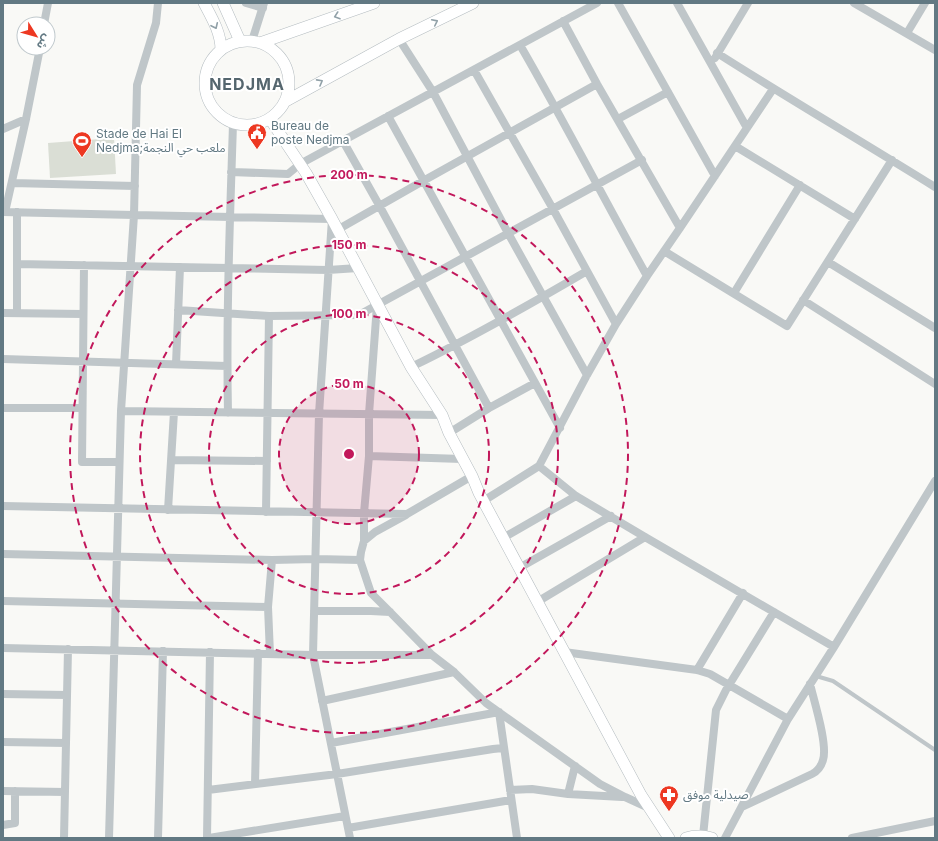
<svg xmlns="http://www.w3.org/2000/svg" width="938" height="841" font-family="Inter,'Noto Sans Arabic',sans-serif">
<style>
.green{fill:#daded5}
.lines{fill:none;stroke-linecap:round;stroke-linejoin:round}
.secondary-casing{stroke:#b4bcc0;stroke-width:12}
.lane{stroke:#bfc6c9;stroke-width:4}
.street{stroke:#bfc6c9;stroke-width:8}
.secondary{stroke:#fff;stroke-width:11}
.oneway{stroke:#91a1a8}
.ring{fill:none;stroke:#c2185b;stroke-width:2;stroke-dasharray:7 5}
.labels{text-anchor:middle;stroke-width:4;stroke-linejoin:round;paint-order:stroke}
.poi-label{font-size:12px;fill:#627983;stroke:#fff;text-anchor:start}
.district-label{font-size:16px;font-weight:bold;letter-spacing:1px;fill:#55666e;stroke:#fff}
.centre{fill:#c2185b;stroke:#fff;stroke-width:2}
.ring-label{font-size:12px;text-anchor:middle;font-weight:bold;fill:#c2185b;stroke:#fff;stroke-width:4;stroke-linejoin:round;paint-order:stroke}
</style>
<rect width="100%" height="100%" fill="#f9f9f6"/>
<!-- green -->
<path class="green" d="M114,138L116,174L50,178L48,143Z"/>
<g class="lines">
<!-- secondary casing -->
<g class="secondary-casing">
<path id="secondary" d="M204,3C212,18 221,33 221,50
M223,3L240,41
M205 83a42 42 0 1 1 84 0a42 42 0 1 1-84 0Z
M260,43L374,3
M286,101L399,39L473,3
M270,119L306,173L332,219L411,367L442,415L449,433L472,476L479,493L641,795L669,838
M686,838C695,835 702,835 712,838"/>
</g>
<!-- lane -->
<path class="lane" d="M816,676L833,681L935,750"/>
<!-- street -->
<path class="street" d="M246,3L263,8
M618,3L715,176
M677,3L747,128
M854,3L935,50
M563,21L597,84L680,228
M44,24L48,3
M907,33L925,3
M399,39L433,92L508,233L587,375
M252,41L264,3
M520,45C564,121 604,199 647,276
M717,53C789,99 863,142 935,187
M715,58L748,3
M474,70L553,209L616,324
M388,116L560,428
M618,119L668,92
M3,129L26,119
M343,141L379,205L489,408
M735,146L855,219
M231,172L288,174L300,164L597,3
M12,183L135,186
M3,212L134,215L332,219L319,414L313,655L350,838
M5,212L26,119L40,48
M17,212V313
M337,230L423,181L597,84
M664,251L787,326L892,160
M828,262L935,328
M17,264L328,270L358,268
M84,265L82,462H119
M734,293L800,185
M803,300L935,384
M178,310L269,316L359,315L377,305
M3,313L83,314
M3,359C78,362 152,363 227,366
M176,364L180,267
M411,367C471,338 529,305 587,271
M3,408H82
M121,411L442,415
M228,413C226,316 230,220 233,124
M449,433L489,408L535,383
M369,456L462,459
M171,460L267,461
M539,466L587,375L616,324L647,276L680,228L773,89
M484,502L488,498L539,466L576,496L645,537L834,647
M3,506L407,514L472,476
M168,510L174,412
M266,512L269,316
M406,515L375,532L364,541L361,552L360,560L371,593L390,612L432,655L454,672L486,703L600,784L625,797L649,808
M503,538L576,496
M364,541V513L369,456V414L377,305L642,160
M3,554L272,560L316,559L360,560
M519,568L611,516
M3,601L268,607
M537,602L645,537
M314,611H371L390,612
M3,648L313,655H432
M564,652L697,670L710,674L788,719
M270,654L268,607L272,560
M697,670L743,593
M3,694L67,695
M322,701L454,672
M3,742L66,743
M331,743L499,712L517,838
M255,784L258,653
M208,790L337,774L493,749L503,748
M510,790L532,789L568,794L622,797
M3,791L65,792
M568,794L575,766
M742,807L812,774C818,771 821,767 823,760C828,745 814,701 810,684
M3,825L15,823V791
M348,828L511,800
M703,836L716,710L726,690L774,612
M64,838L68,649
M109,838L121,411L134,215L137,85L156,23L158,3
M158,838L163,651
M207,838L210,652
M209,838L345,816
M725,838L788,719L834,647L935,481
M852,838L935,821"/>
<!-- secondary -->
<use href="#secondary" class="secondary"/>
</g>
<!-- one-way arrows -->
<defs><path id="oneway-chevron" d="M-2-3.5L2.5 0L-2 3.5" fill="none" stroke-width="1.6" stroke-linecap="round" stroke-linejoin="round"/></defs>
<g class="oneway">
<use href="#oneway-chevron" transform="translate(337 16) rotate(161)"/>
<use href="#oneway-chevron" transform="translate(435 22) rotate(-26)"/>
<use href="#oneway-chevron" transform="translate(215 26) rotate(65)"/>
<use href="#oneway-chevron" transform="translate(320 82) rotate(-29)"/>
</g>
<!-- distance rings -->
<circle cx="349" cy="454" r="70" fill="#c2185b" fill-opacity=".12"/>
<g class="ring">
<circle cx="349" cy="454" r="70"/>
<circle cx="349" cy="454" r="140"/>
<circle cx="349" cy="454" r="209"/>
<circle cx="349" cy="454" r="279"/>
</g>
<!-- icons -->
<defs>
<g id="civic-pin" transform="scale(1)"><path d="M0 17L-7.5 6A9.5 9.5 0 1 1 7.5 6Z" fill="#ed3822" stroke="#fff"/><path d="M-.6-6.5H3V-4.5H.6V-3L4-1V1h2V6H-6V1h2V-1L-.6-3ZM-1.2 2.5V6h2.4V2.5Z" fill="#fff"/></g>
<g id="stadium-pin" transform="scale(1)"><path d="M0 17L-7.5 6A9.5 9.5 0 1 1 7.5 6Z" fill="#ed3822" stroke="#fff"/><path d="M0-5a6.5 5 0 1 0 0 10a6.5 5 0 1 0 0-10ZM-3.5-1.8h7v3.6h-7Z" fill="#fff"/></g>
<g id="pharmacy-pin" transform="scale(1)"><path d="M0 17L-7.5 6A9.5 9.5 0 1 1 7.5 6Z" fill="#ed3822" stroke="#fff"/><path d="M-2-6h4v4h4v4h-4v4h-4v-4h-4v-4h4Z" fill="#fff"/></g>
</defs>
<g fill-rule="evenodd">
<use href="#civic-pin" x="257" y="133"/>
<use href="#stadium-pin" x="82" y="141"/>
<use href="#pharmacy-pin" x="669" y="795"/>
</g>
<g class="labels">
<!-- poi labels -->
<g class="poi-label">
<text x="271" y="130">Bureau de<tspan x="271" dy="14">poste Nedjma</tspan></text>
<text x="96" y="138">Stade de Hai El<tspan x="96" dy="14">Nedjma;ملعب حي النجمة</tspan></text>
<text x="683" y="799">صيدلية موفق</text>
</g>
<!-- district labels -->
<g class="district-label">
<text x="247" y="90">NEDJMA</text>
</g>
</g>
<circle cx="349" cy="454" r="6" class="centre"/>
<g class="ring-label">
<text x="349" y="179">200 m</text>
<text x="349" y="249">150 m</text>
<text x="349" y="318">100 m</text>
<text x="349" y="388">50 m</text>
</g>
<!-- border -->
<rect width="938" height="841" fill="none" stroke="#627983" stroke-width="8"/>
<!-- north arrow -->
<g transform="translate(36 36) rotate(127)"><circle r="19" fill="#ffffff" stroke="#c0c9cd"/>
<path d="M0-3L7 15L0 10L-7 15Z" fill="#ed3822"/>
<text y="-6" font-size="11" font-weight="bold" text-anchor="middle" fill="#627983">ش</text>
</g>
</svg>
